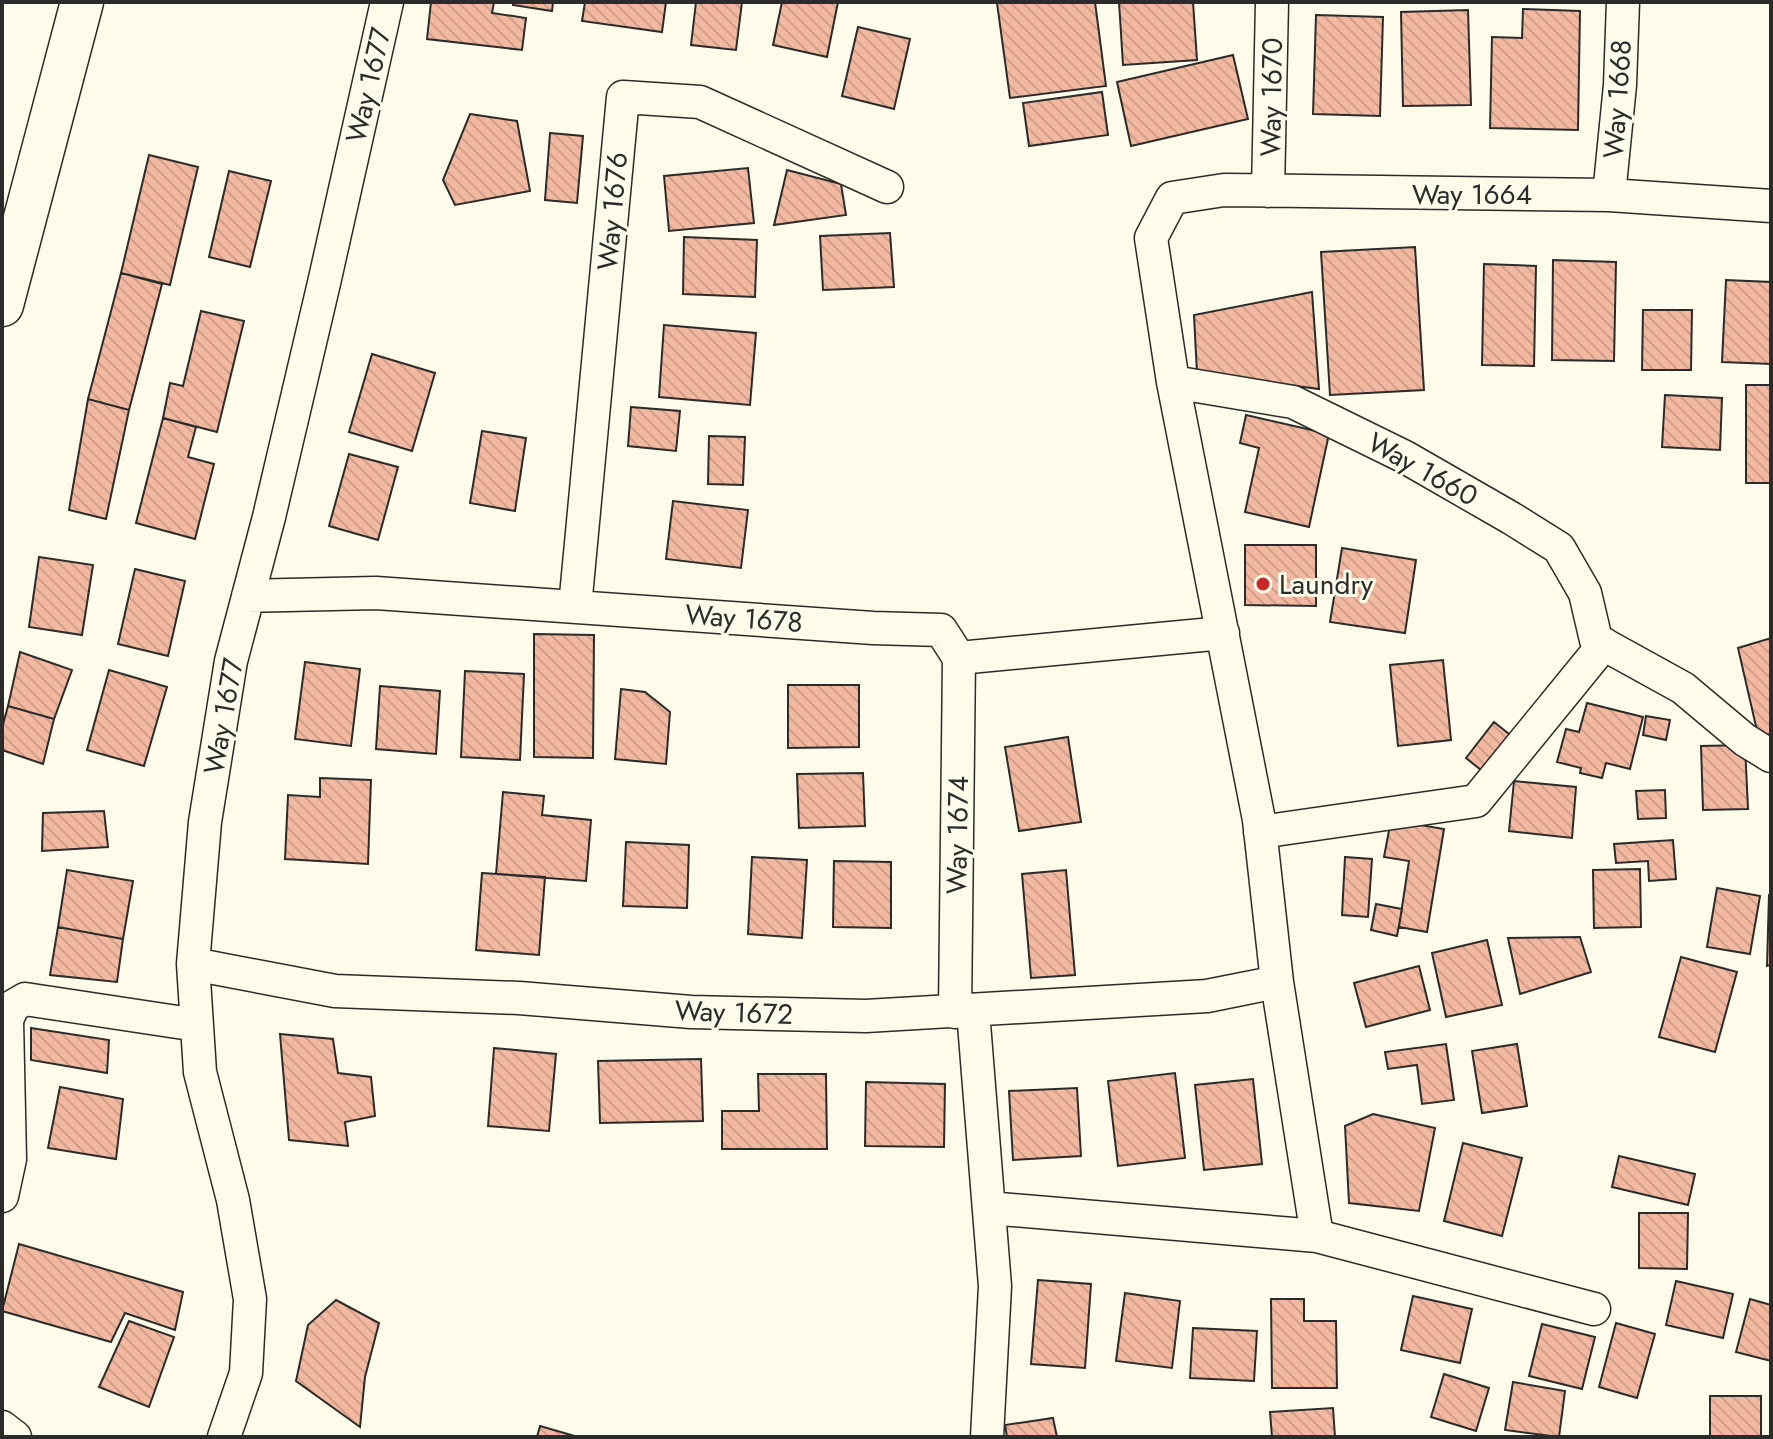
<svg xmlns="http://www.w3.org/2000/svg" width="1773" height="1439" font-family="Jost,sans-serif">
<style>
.building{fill:url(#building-back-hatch);stroke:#2b2b2b;stroke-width:2}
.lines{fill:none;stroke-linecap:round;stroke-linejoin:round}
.minor-casing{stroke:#2b2b2b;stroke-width:35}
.major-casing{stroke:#2b2b2b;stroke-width:45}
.minor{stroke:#fdfbea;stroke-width:32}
.major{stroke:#fdfbea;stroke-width:42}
.poi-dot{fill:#c62828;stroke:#fdfbea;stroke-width:3}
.labels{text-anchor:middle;stroke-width:6;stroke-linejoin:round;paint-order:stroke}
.street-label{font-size:28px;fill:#2b2b2b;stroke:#fdfbea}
.poi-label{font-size:28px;fill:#2b2b2b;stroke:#fdfbea;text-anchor:start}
</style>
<defs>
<pattern id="building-back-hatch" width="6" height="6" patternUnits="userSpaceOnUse" patternTransform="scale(2)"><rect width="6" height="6" fill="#f2b8a0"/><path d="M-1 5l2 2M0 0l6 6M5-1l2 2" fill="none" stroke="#d09e8a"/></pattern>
</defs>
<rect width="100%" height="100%" fill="#fdfbea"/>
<!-- building -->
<path class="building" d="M431,2H494L492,13L526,18L522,50L427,39Z
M514,2H553L552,11L513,5Z
M585,2H666L662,32L582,21Z
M696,2H742L736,50L691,45Z
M782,2H838L827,57L773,45Z
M1007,2H1095L1106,86L1010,98L997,3Z
M1119,2H1193L1197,60L1123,65Z
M1523,9L1580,11L1578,130L1490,128L1492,37L1522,38Z
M1468,10L1471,105L1403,106L1401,12Z
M1316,15L1383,17L1380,116L1313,114Z
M858,27L910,39L894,109L842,96Z
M1233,55L1248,119L1131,146L1117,82Z
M1102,92L1108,135L1029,146L1023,103Z
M470,114L517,121L530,191L455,205L443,180Z
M550,133L583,136L577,203L545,200Z
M149,155L198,167L170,285L121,273Z
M748,168L754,223L669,231L664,176Z
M787,170L841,184L846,215L774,225Z
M229,171L271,181L250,267L209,257Z
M890,233L894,287L823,290L820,236Z
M684,237L757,240L755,297L683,294Z
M1415,247L1424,390L1330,395L1321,252Z
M1553,260L1616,262L1614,361L1552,360Z
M1484,264L1536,266L1534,366L1482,365Z
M121,273L162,284L129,410L88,399Z
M1726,280L1771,282V364L1722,362Z
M1312,292L1319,389L1197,373L1194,315Z
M1643,310H1692L1691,370H1642Z
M201,311L244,321L217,432L163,418L170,383L183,386Z
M664,325L756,333L750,405L659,397Z
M372,354L435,373L412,451L349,432Z
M1746,385H1771V483H1746Z
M1665,395L1722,398L1720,450L1662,447Z
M88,399L129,410L106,519L69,510Z
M631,407L680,411L676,451L628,446Z
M1246,415L1329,434L1309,527L1245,512L1259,448L1240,443Z
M163,418L196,427L188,457L214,464L195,539L136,523Z
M482,431L526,438L515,511L470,503Z
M709,436L745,437L743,485L708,484Z
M349,454L398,467L378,540L329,526Z
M673,501L748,510L741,568L666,559Z
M1245,545H1316V606L1245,605Z
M1342,548L1416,560L1405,633L1330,622Z
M39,557L93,565L82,635L29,627Z
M135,569L185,581L168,656L118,644Z
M534,634L594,635L593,758L534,757Z
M1771,638V734L1758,735L1738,648Z
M20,652L72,670L54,719L8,706Z
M1443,660L1451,740L1398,746L1390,665Z
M305,662L360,669L351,746L295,739Z
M109,670L167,687L144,766L87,750Z
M465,671L524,674L520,760L461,757Z
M788,685H859V747L788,748Z
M380,686L440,691L436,754L376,749Z
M621,689L645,692L670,712L666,764L615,759Z
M1587,703L1643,717L1630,769L1606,763L1602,778L1580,773L1581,768L1557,762L1566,729L1579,732Z
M8,706L54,719L43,764L2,750V728Z
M1646,716L1670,720L1666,740L1643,735Z
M1494,722L1514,738L1486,774L1466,758Z
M1068,737L1081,822L1019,831L1005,747Z
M1745,745L1748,809L1703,810L1701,746Z
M863,773L865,826L799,828L797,774Z
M320,778L371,780L368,864L285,859L288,795L320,797Z
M1514,781L1576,787L1572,838L1509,831Z
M1665,790L1666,818L1638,819L1636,791Z
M503,792L544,796L542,815L591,820L586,881L496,874Z
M104,811L108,847L42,851L43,813Z
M1391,820L1444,829L1427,932L1399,927L1409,861L1384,857Z
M1673,840L1676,879L1649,881L1648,861L1616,863L1614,844Z
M626,842L689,845L687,908L623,906Z
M752,857L807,860L802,938L748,934Z
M1345,857L1372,859L1368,917L1342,915Z
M834,861L891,862V928L833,927Z
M1640,869L1641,927L1594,928L1593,870Z
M67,870L133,881L123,939L58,927Z
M1066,870L1075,975L1031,978L1022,874Z
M482,873L545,877L539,955L476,950Z
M1717,888L1760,896L1750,954L1707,947Z
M1771,894V965L1767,966L1769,895Z
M1376,904L1402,909L1397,936L1371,930Z
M58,927L123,939L117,982L50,975Z
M1580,937L1591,972L1520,994L1508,938Z
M1487,940L1502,1005L1446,1017L1432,953Z
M1681,957L1737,972L1715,1052L1659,1037Z
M1419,966L1430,1010L1366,1027L1354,983Z
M31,1028L109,1040L107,1073L31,1060Z
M280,1034L333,1039L338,1073L371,1077L375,1116L345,1122L348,1146L289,1140Z
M1446,1044L1454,1100L1422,1104L1417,1065L1388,1069L1385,1052Z
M1517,1044L1527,1106L1482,1113L1472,1051Z
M494,1048L556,1054L549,1131L488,1126Z
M701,1059L703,1121L600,1123L598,1061Z
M1175,1073L1185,1158L1118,1166L1108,1081Z
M758,1074H826L827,1149H722V1111H759Z
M1253,1079L1262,1164L1204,1170L1195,1085Z
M866,1082L945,1084L944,1147L865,1146Z
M60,1087L123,1099L116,1159L48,1148Z
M1077,1088L1081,1156L1013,1160L1009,1091Z
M1373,1114L1435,1128L1419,1211L1349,1203L1345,1126Z
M1463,1143L1522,1158L1502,1236L1444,1221Z
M1619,1156L1695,1174L1688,1205L1612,1187Z
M1639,1213H1688L1687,1269L1639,1268Z
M19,1244L183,1292L175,1330L125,1313L111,1342L2,1311Z
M1038,1280L1091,1284L1085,1368L1031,1364Z
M1676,1281L1733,1294L1723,1338L1666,1325Z
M1125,1293L1180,1301L1172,1368L1116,1361Z
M1413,1296L1472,1309L1460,1363L1401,1350Z
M1271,1299H1304V1321H1336L1337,1388H1272Z
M1750,1299L1771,1305V1361L1736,1352Z
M336,1300L379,1323L365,1377L360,1427L296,1381L308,1325Z
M129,1321L174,1337L149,1407L99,1387Z
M1616,1323L1655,1334L1637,1398L1599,1387Z
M1542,1324L1595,1337L1582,1389L1529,1376Z
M1193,1328L1257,1331L1254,1381L1190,1378Z
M1444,1374L1489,1388L1476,1431L1431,1417Z
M1513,1382L1565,1391L1559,1437L1505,1430Z
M1710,1396H1761V1437H1710Z
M1333,1408L1335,1437H1272L1270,1412Z
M1053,1418L1057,1437H1007L1005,1425Z
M540,1426L578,1437H537Z"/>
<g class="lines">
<!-- minor casing -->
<g class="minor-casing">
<path id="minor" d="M1268,191L1272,2
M1609,195L1620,85L1623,2
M1173,382L1293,402L1405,457L1511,518L1559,548L1585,593L1596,640L1683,688L1745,740L1771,756
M248,596L376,593L873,628L941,630L959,658L1223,633
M575,607L623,97L700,102L887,187
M1260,832L1476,801L1604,644
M193,964L335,991L519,998L691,1012L866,1016L1207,996L1277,982
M973,1011L995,1286L987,1437
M955,1012L959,658
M2,1196L10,1159L7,1020L13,1006L25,999L197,1025
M989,1208L1317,1236L1594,1309
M1317,1236L1277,982L1259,820L1173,382L1151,238L1172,198L1224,190L1609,195L1771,206
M2,1427L15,1437
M224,1437L246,1373L250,1299L233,1200L200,1072L193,964L205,822L231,661L269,517L324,283L387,2"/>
</g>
<!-- major casing -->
<g class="major-casing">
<path id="major" d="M2,305L82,2"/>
</g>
<!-- minor -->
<use href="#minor" class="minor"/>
<!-- major -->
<use href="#major" class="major"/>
</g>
<!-- markers -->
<circle class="poi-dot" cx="1263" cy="584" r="8"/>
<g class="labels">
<!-- street labels -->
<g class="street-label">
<text transform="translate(368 85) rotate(-77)" y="10">Way 1677</text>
<text transform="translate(1271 97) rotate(-89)" y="10">Way 1670</text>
<text transform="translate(1617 99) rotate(-86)" y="10">Way 1668</text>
<text x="1472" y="204">Way 1664</text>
<text transform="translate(612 211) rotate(-85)" y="10">Way 1676</text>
<text transform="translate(1423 469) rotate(29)" y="10">Way 1660</text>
<text transform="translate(744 618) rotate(4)" y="10">Way 1678</text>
<text transform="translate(223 716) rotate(-80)" y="10">Way 1677</text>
<text transform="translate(957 835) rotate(-89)" y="10">Way 1674</text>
<text transform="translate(734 1012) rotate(2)" y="10">Way 1672</text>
</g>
<!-- poi labels -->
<g class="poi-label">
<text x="1279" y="594">Laundry</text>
</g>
</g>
<!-- border -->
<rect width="1773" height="1439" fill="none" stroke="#2b2b2b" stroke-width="8"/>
</svg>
